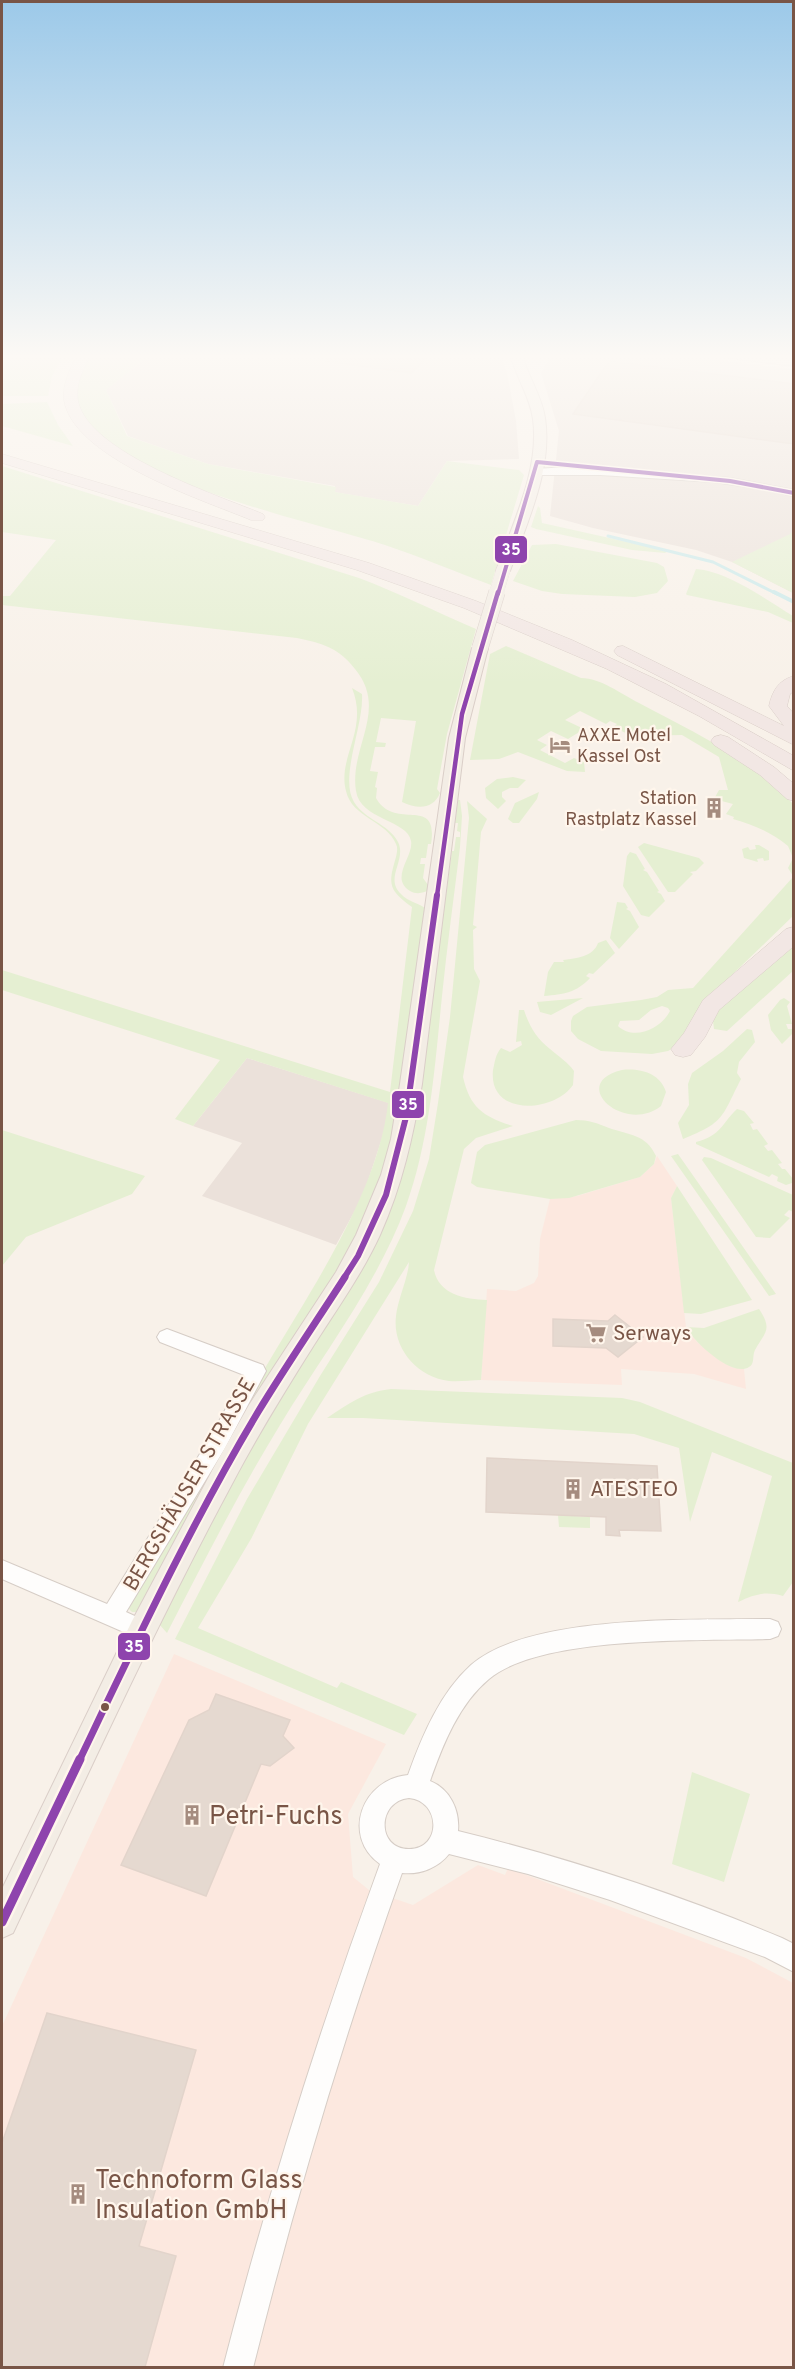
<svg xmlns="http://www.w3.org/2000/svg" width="795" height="2369" font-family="Overpass,sans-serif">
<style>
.commercial{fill:#fce8df}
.industrial{fill:#ebe1da}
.green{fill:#e5efd2;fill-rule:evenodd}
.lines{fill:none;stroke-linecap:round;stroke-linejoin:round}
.stream-far1{stroke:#cae9ea;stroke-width:3}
.stream{stroke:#cae9ea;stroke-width:4}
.building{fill:#e5d9d0;stroke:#e2d4cb;stroke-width:1.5}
.minor-casing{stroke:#d6cdc6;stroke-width:2}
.major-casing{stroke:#dacec8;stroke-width:2}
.highway-casing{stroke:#dacec8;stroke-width:1}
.minor{fill:#fefdfc;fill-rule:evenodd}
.major{fill:#f3ede5;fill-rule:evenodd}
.highway{fill:#f2e7e4;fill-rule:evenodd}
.major-bridge-far1-casing{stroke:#dacec8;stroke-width:14;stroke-linecap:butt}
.major-bridge-casing{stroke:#dacec8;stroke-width:17;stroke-linecap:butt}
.major-bridge-far1{stroke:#f3ede5;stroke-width:14}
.major-bridge{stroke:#f3ede5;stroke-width:16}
.bus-1-far4-casing{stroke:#fff6ec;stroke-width:7}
.bus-1-far3-casing{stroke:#fff6ec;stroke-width:8}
.bus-1-far2-casing{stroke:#fff6ec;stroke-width:10}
.bus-1-far1-casing{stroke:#fff6ec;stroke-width:11}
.bus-1-casing{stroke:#fff6ec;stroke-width:14}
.bus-1-far4{stroke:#8e44ad;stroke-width:4}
.bus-1-far3{stroke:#8e44ad;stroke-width:4.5}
.bus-1-far2{stroke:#8e44ad;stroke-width:6}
.bus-1-far1{stroke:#8e44ad;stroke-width:7}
.bus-1{stroke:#8e44ad;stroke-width:9}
.bus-dot{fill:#795546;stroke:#fff6ec;stroke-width:2}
.labels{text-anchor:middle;stroke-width:4.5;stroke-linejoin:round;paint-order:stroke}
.far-poi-label{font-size:18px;fill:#795546;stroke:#fff6ec;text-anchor:start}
.poi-label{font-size:21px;fill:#795546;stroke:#fff6ec;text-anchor:start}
.street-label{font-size:21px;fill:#795546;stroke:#fff6ec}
.near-poi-label{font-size:26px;fill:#795546;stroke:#fff6ec;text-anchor:start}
.line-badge{stroke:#fff6ec;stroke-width:2}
.badge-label{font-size:16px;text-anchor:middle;font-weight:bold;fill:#fff}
</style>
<rect width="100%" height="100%" fill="#f8f1e9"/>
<!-- commercial -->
<path class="commercial" d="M657,1156L677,1186L671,1198L686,1327L697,1342L717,1358L732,1367L744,1369L746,1389L694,1374L621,1369L622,1385L481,1380L487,1289L516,1291L534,1283L538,1276L540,1239L550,1199L577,1196L640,1177L654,1164Z
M174,1654L386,1744L348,1814L353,1877L369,1890L413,1905L478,1865L505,1875L508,1868L746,1958L793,1983V2367L2,2368V2026Z"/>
<!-- industrial -->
<path class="industrial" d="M152,353H500L507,373L516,421L519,459L447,461L418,506L334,492L335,486L208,464L128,436L106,390Z
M557,353H656L793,369V593L732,562L696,550L593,528L550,516L559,431L541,373L551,355Z
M247,1058L389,1103L386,1126L363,1196L336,1245L202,1196L242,1143L193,1126Z"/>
<!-- green -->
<path class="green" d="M22,353H65L52,376L48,396H2V361Z
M94,353H152L106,390L127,436L208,464L336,487L335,492L418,506L447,461L519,470L524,475L491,585C456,572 421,557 385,545C312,521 108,480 77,407C75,402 76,394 77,389C77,377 85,361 94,353Z
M47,402L58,425L73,446L2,426V404Z
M2,466L359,578C399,593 436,612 476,629L447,734L437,789L440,793C433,810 417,809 402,802L416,721L381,718L376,742L386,743L385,747H375L370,771L378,772L375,787L377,788L376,798C395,832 439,794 431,844H428L426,858H421L420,864H425L423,878L431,889C424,893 417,895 410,891C389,878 414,856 411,841C408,820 360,820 356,791C349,747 389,710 355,669C339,648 322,643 297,638L2,605V596H10L56,540L2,532Z
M538,506L540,508L542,523L668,551L665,553L632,550L536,529L531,527Z
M793,531V593L732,562L790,534Z
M556,544L657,563L664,567L668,581L657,593L635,597L562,594L542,591L513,581L532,545Z
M696,569C727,571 767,600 793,616V623L768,612L687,595L686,594Z
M506,646L581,678C601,678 621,694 639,703C691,731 753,759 793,804V876L788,868L793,858L788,846C771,832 754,825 733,819L734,817L726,814L733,804L714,799L719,790H728L719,757L682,735L632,736L613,727L617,724L610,721L606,724L580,711L565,720L584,729L568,739L551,731L537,740L547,745L540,750L565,763L574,758L584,762L585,772L567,771L518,752L499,759L470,760L490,654Z
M352,688L362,694C364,726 339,777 354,802C365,820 389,824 398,842C407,860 384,878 401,894C408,902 420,903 428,910L390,1159L356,1245L137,1612H132L129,1609L130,1597C177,1517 224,1437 271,1358C315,1284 379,1188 388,1103L247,1058L193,1126L175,1119L220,1060L2,990V970L390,1092L412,907C388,890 388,884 396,857C397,852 398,848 396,844C387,821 352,818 346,791C337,757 369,730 352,688Z
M513,777L526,780L518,788H510L502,792V797L506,801L498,809L486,798L485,788L497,779Z
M539,792L537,799L519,823H513L508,819L515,803Z
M458,800H460L462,816L460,847C454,897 447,946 442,996C435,1065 430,1139 406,1206C377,1285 323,1354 280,1425C239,1492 203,1563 167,1633L158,1623L232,1475L386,1221L406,1163L415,1121L452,851H454L456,837H460V832L457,831L458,823H455Z
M467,801L487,819L481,832L473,925L477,927L473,930L474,969L480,981L463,1077C470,1108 484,1117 513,1126L476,1138L464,1149L434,1270C439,1295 465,1299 487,1300L481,1380C471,1380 459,1382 449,1381C417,1377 392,1348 396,1316C398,1298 408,1279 409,1262L308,1424L251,1539L198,1628L337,1688L341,1682L417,1714L404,1735L175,1639L247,1499L320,1376L379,1282L413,1211L429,1159L438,1103L450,1017L469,818Z
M644,843L699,858L704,863L696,871L690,872L693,874L675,892H668L638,847Z
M755,845H759L769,851V860L764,861L763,858L757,859L758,862L744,858L742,849L748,847L750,850L756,849Z
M630,852L636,854L645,869L643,870L647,872L659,891L657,892L661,894L665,901L649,917L641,915L623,886L627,856Z
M793,877V916L709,997L682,1043L668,1051L652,1054L601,1051L578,1039L571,1031V1021L573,1016L587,1007L641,1000L657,997L668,990L693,988ZM662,1006L668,1008L670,1011C661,1029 634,1041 618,1026L620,1021L639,1020L651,1010Z
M617,902L625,903L628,908L626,909L630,911L639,927L619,949L610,938Z
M606,940L615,953L593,974L589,973L586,976L590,978C576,993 564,994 544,996L548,972L554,962H564L563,960C577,958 593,957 598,943Z
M793,943V971L727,1031L714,1029L713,1021L710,1020L711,1014Z
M583,998L551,1015L540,1012L537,1002Z
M784,998L790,1002L787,1006L792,1024H786L788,1029H793V1033L782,1044L771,1030L768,1015L780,1000Z
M519,1010H524C529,1026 537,1039 550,1049C559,1057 568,1062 574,1071L573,1085C554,1113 488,1117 493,1070C495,1061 495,1056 501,1048L510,1052L522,1045L521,1041L516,1042Z
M747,1029L752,1030L755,1042L739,1062L737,1073L741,1079C721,1118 725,1122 683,1139L678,1123L689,1105L688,1084L692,1073L723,1051Z
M622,1070C640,1068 660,1073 666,1092L661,1106C624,1135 567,1083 622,1070Z
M737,1109L744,1111L754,1123L750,1124L753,1130L757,1129L768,1144L764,1146L768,1151L772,1150L782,1163L778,1164L782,1169H785L793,1179L792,1183L786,1185L777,1181L778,1177L772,1174L769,1177L696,1144V1142C722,1135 721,1124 737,1109Z
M576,1120C589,1120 597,1123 609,1128C629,1135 646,1134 656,1156L654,1164L640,1177L569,1198L550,1199L477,1187L471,1183L477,1152L485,1145Z
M2,1130L145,1176L132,1194L26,1237L2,1266Z
M678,1154L776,1294L769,1296L671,1156Z
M704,1157L711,1158L793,1195V1212L789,1210L784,1215L790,1218L770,1238L756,1237L702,1160Z
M677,1186L752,1300L701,1314L684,1313L671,1198Z
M759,1309C773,1330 765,1332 755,1350C752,1356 755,1364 749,1367C732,1378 693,1341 686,1327L704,1328Z
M391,1389L622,1398L640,1402L793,1463V1582L783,1596C765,1591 755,1594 738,1602L772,1476L712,1452L690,1522L679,1448L634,1434L363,1418H327C350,1403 364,1392 391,1389Z
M558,1515L590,1517V1528L559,1527Z
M692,1772L750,1794L724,1882L672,1864Z"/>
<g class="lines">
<!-- stream-far1 -->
<path class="stream-far1" d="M608,536L713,562L777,594"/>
<!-- stream -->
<path class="stream" d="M774,592L794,602"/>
</g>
<!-- building -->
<path class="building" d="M326,353H432L411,373L325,361Z
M609,361L794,384V444L573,414Z
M615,1315L643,1337L618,1357L606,1348L553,1346V1319L608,1321Z
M487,1458L657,1466L661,1531L619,1530L620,1536L606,1535V1517L486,1512Z
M216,1694L290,1720L283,1736L294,1748L270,1766L261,1764L206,1896L121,1865L189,1720L209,1710Z
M47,2013L196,2050L139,2246L176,2256L145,2367H2V2143Z"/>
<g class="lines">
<!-- minor casing -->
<g class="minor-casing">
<path id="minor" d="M567,467L730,478L794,490V496L762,489L714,482L600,475H535L530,472L535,469Z
M167,1329L263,1365L266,1371L225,1448L126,1612L150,1623L153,1630L150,1637L142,1640L2,1579V1560L107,1604L211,1436L244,1375L160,1342L157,1337L160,1332Z
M770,1619L778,1622L781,1629L778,1636L770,1639C701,1641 541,1635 489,1679C459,1704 443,1744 430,1781C450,1789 460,1810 458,1831C568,1858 677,1894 782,1938L794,1944V1972L765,1957L610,1900L528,1874L449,1854C438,1868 420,1875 402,1873C344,2035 295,2200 253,2368H223C267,2197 319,2030 380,1864C341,1836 362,1779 408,1775C422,1736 440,1693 471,1665C529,1614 694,1620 770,1619ZM409,1798C441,1801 442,1849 409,1849C376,1849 377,1801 409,1798Z"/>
</g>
<!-- major casing -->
<g class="major-casing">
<path id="major" d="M510,353H522C527,376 542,395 545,418C553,470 526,524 510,571L503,575L496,571C512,524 540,470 533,419C530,396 515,376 510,353Z
M717,353H751L794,358V366L723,357Z
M480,643L488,648L465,738L422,1084C413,1137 402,1186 380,1235C362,1274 337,1309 314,1345C285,1391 257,1436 232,1484C153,1631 84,1783 13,1933L2,1938V1889L132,1621L213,1469L249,1405L336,1272L356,1235L381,1175L391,1139L400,1084L449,738L472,648Z"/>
</g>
<!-- highway casing -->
<g class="highway-casing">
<path id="highway" d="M78,353H92C84,368 75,383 78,401C89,453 217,495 263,514L265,517L263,520H251C203,500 73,458 64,400C62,383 71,368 78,353Z
M2,454L369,563L476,601L572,640L666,684L794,756V771L699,716L607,669L464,608L357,570L2,463Z
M623,646L784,726L769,706C772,692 778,680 794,676V691L790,694L787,706L794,714V745L617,655L614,651L617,647Z
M721,735L728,737L774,767L794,784V801L787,799L760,775L714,745L711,741L714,737Z
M794,927V946L719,1010L705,1037L691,1055L683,1057L675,1055L671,1049L684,1033L703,1000L786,929Z"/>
</g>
<!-- minor -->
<use href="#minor" class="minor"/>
<!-- major -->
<use href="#major" class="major"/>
<!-- highway -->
<use href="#highway" class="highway"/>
<!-- major-bridge-far1 casing -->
<g class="major-bridge-far1-casing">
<path id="major-bridge-far1" d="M496,594L503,571"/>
</g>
<!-- major-bridge casing -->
<g class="major-bridge-casing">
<path id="major-bridge" d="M480,648L497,592"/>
</g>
<!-- major-bridge-far1 -->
<use href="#major-bridge-far1" class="major-bridge-far1"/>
<!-- major-bridge -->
<use href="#major-bridge" class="major-bridge"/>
<!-- bus-1-far4 casing -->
<g class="bus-1-far4-casing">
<path id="bus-1-far4" d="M498,594L537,462L730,481L794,493"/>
</g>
<!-- bus-1-far3 casing -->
<g class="bus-1-far3-casing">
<path id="bus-1-far3" d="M437,896L462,714L498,592"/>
</g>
<!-- bus-1-far2 casing -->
<g class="bus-1-far2-casing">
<path id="bus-1-far2" d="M344,1278L358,1256L386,1195L406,1117L437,895"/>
</g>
<!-- bus-1-far1 casing -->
<g class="bus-1-far1-casing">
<path id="bus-1-far1" d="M79,1761C135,1644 192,1522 258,1412C286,1366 316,1322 345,1277"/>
</g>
<!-- bus-1 casing -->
<g class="bus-1-casing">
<path id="bus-1" d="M2,1922L80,1759"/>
</g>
<!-- bus-1-far4 -->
<use href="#bus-1-far4" class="bus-1-far4"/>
<!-- bus-1-far3 -->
<use href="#bus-1-far3" class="bus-1-far3"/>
<!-- bus-1-far2 -->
<use href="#bus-1-far2" class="bus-1-far2"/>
<!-- bus-1-far1 -->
<use href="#bus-1-far1" class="bus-1-far1"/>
<!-- bus-1 -->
<use href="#bus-1" class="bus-1"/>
</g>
<!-- sky -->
<linearGradient id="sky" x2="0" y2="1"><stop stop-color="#9cc9e9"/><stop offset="0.52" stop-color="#fcf9f5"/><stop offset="1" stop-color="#fcf9f5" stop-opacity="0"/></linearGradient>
<rect width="795" height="685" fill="url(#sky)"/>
<!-- icons -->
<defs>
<g id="hotel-bare" transform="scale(1.62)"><path d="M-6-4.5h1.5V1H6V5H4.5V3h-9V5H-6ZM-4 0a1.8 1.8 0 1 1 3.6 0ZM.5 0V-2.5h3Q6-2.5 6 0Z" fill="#a58c7f" stroke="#fff6ec" stroke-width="2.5" paint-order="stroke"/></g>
<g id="building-bare" transform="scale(1.62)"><path d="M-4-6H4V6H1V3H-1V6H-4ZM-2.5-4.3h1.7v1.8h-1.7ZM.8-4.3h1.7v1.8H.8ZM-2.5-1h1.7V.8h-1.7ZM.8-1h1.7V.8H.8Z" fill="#a58c7f" stroke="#fff6ec" stroke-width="2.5" paint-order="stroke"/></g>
<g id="supermarket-bare" transform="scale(1.62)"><path d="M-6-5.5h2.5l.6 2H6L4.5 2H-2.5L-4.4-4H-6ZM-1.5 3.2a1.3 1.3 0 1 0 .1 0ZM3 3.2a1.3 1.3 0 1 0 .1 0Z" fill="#a58c7f" stroke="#fff6ec" stroke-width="2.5" paint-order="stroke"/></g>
</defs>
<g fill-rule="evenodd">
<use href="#hotel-bare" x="560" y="745"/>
<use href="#building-bare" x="714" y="808"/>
<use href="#supermarket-bare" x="596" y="1333"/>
<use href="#building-bare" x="573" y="1489"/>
<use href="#building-bare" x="192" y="1815"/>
<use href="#building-bare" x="78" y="2194"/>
</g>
<!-- markers -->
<circle class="bus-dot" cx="105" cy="1707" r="5"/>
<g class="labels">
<!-- far-poi labels -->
<g class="far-poi-label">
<text x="577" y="741">AXXE Motel<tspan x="577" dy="21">Kassel Ost</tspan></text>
<text x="697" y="804" text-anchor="end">Station<tspan x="697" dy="21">Rastplatz Kassel</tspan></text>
</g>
<!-- poi labels -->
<g class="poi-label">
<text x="613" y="1340">Serways</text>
<text x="590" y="1496">ATESTEO</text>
</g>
<!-- street labels -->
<g class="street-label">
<text transform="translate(189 1484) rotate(-60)" y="7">BERGSHÄUSER STRASSE</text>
</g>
<!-- near-poi labels -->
<g class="near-poi-label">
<text x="209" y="1824">Petri-Fuchs</text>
<text x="95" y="2188">Technoform Glass<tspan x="95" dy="30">Insulation GmbH</tspan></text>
</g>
</g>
<g class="line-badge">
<rect x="494" y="535" width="34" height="29" rx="6" fill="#8e44ad"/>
<rect x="391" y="1090" width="34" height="29" rx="6" fill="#8e44ad"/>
<rect x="117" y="1632" width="34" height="29" rx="6" fill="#8e44ad"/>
</g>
<g class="badge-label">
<text x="511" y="555">35</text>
<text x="408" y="1110">35</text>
<text x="134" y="1652">35</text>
</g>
<!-- border -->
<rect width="795" height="2369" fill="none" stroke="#795546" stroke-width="6"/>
</svg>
